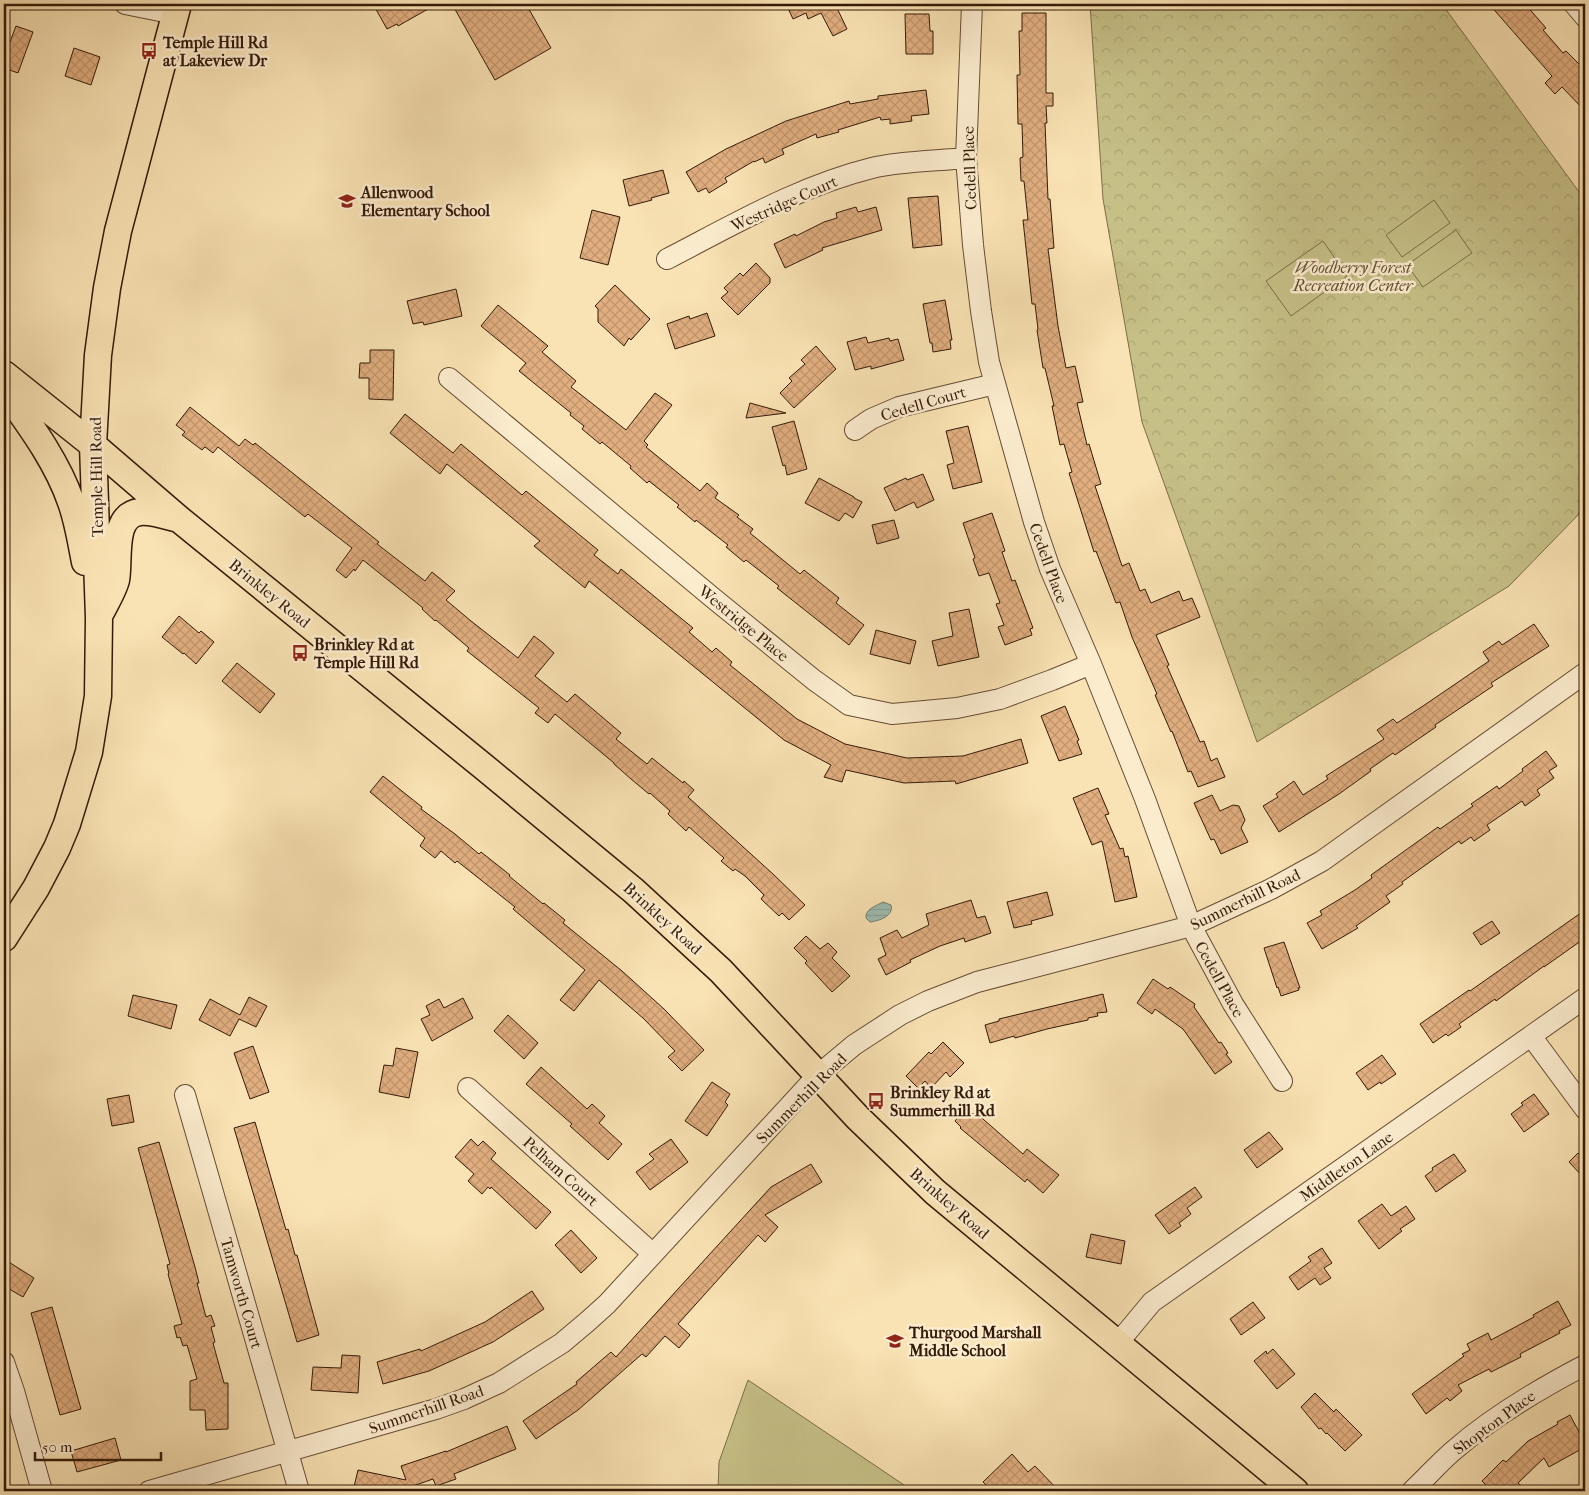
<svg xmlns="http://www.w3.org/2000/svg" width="1589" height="1495" font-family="'IM FELL French Canon',serif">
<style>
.park{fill:url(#park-crowns);stroke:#7d6d48}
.pitch{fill:#c6c087;stroke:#7d6d48}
.water{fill:url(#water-rules);stroke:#747c6e}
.building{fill:url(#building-cross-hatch);stroke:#341a09}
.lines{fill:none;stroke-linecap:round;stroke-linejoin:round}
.minor-casing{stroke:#654c34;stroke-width:22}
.major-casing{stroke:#341a09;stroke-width:29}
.minor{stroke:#fbecce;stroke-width:20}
.major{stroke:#f9e2b3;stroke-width:26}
.labels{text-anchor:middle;stroke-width:5;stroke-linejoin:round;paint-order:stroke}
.poi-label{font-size:16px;font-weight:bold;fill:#341a09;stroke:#fbecce;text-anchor:start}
.street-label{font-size:16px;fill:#341a09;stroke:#fbecce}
.park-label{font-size:16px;font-style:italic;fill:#604c2f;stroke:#fbecce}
</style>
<defs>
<pattern id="park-crowns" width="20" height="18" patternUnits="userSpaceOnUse" patternTransform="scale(1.25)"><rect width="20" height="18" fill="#c6c087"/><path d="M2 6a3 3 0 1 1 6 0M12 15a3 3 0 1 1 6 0" fill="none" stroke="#aba473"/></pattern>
<pattern id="water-rules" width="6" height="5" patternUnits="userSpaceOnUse" patternTransform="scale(1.25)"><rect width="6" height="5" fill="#9ebdb2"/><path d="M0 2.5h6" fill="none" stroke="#89a298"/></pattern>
<pattern id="building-cross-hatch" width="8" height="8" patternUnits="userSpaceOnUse" patternTransform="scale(1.25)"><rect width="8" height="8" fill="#e0ae7f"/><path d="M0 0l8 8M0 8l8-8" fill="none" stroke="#c1956c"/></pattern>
</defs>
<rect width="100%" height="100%" fill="#f9e2b3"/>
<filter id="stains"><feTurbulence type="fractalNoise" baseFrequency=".004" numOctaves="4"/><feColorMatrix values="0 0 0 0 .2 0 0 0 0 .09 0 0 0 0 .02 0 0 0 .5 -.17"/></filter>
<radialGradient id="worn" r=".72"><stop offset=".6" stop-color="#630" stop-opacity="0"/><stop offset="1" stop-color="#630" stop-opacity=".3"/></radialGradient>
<!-- park -->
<path class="park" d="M1090,4H1442L1585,200V500L1578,515L1509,586L1257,742L1142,422L1103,199Z"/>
<!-- pitch -->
<path class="pitch" d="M1434,200L1450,223L1402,257L1386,235Z
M1456,230L1472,253L1423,287L1407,265Z
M1323,241L1347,276L1291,316L1266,281Z
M748,1380L913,1491H718L719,1462Z"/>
<!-- water -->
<path class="water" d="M883,902L891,905C894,916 879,921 870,922L866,918C865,909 876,906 883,902Z"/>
<!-- building -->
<path class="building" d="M373,4H437L398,26L397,24L387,29Z
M452,4H526L551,48L495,80Z
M786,4H841L836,6L847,29L833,36L821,13L808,19L806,13L793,19Z
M1489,4H1525L1546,28L1543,30L1563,53L1566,51L1585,70V111L1562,87L1555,94L1545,83L1552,76Z
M1022,13H1046V93H1053V106H1046L1047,123H1045L1048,199H1050L1054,248L1048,249L1058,326L1066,368L1075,366L1083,402L1077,403L1087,445L1089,444L1101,484L1095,486L1122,566L1129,563L1140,591L1145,589L1151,603L1179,591L1183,601L1192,598L1200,617L1156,635L1169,665L1167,666L1200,742L1204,741L1211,761L1217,758L1225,777L1198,787L1191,771L1188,772L1172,731L1171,732L1155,695L1157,694L1132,637L1120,602L1116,603L1096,551L1094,552L1069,473L1072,472L1064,444L1060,445L1052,406H1054L1045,368H1043L1037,330L1038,329L1035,304H1032L1023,220H1028L1024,181H1021L1020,158L1023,157L1022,124H1018L1017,75H1020L1019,31H1022Z
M905,14H929L930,31H933V54H906Z
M16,26L33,32L18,73L4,68V40L10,42Z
M74,48L100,57L91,85L65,76Z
M926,90L929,114L911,116L912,121L890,124V119L881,120L880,117L838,130L839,132L817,138L816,134L782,149L784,154L765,163L763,158L754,162V161L725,178L727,182L709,193L706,188L698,192L686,172L726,149L786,121L849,101L850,104L878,99V96Z
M663,170L669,193L651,198L652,200L629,206L623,180Z
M938,196L942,245L913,248L908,198Z
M856,207L858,212L876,207L882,230L822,248L823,250L785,268L774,244L795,234L796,236L824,222L837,218L836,213Z
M592,210L620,217L608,265L580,258Z
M756,263L770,278V283L738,315L721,298L728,292L724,288L740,273L743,276Z
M615,285L650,319L631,340L629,338L624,346L598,322V309L595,306Z
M456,289L462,316L424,325L423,322L413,324L407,301Z
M945,300L952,340H950L951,349L933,352L932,343H930L923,304Z
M498,305L548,346L542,352L576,381L571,387L626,430L655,393L672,405L644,441L648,445L646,447L700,491L707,483L718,493L715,498L739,515L737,517L753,529L750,533L800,574L804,570L839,598L836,603L864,625L849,645L777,588L779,586L746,560L744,562L726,547L728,545L696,520L695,522L677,507L679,505L649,481L647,483L630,468L631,466L602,442L600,444L582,429L584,426L570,415L571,413L519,371L526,363L481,326Z
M707,313L715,336L675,349L667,324L689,316L690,319Z
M866,337L868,343L889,338L890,341L898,339L904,360L871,369V366L855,370L847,342Z
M816,346L836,369L794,408L780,393L792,381L789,378L805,364L801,360Z
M370,350H394L393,400L369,399V378H359L360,363H370Z
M750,403L786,413L746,418Z
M190,407L239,446L245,439L253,445L255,443L379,542L377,544L425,581L432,572L455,591L446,600L471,621L518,658L534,636L543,643L554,653L535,676L567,702L575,694L621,733L616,739L647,764L652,758L683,783L684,781L694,790L688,797L773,874L805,905L789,920L782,913L779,916L761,899L764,895L745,876L735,869L733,871L721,861L724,858L689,827L686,831L668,814L670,811L650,793L649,794L631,779L614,764V763L555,714L548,723L535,713L539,708L467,651L469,648L436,620L435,621L422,609L423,608L363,560L355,571L354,569L346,578L336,570L352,548L308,514L305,517L218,447L213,453L205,447L202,450L182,435L185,432L176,425Z
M405,414L453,453L461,444L522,495L526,491L598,550L594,555L618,574L621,569L655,597L693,628L689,632L712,652L716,648L732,662L730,665L797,719L845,744L907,758L963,756L1021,739L1028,763L956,784L955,781L904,783L846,770L842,782L824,777L831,765L784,740L589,581L585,588L534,546L540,541L447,464L440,474L390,433Z
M794,421L807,469L787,475L785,465L783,466L772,427Z
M968,426L982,482L953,489L947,465L954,463L946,431Z
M923,474L934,500L917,508L914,502L895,511L884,488L906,478L907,480Z
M819,478L854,497V498L862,502L853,518L845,513L839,521L805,503Z
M992,513L1005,551L1002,552L1012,581L1015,580L1033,628L1030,629L1032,635L1005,645L998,627L1004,625L996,604L1000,603L989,573L979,576L973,559L975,558L963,523Z
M894,520L899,538L877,544L872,525Z
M969,609L979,657L938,666L932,641L953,636L949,613Z
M179,616L199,633L201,631L214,642L196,664L184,653L183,654L162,637Z
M1534,624L1549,646L1491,683L1493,686L1435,725L1436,727L1395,755L1393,753L1370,769L1371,771L1339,794L1279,832L1263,806L1278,797L1276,794L1294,781L1303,795L1328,779L1326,776L1384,739L1377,730L1393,719L1397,723L1426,704L1489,661L1483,652L1499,641L1502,645Z
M876,630L916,641L910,664L870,654Z
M237,663L275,694L260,713L222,681Z
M1065,706L1079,740L1077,741L1082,754L1059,761L1041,716Z
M1546,751L1557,766L1549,771L1554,778L1537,790L1540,795L1525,806L1522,801L1487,825L1490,830L1474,841L1471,837L1461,844L1459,841L1402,882L1403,884L1386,896L1390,902L1356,926L1358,928L1322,949L1307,923L1322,915L1320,911L1355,890L1372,878L1371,875L1438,827L1440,829L1473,806L1471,804L1497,786L1499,789L1523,771L1522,769Z
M383,776L422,807L421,809L455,834L479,854L481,852L510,875L509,876L543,904L544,903L565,920L563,923L622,971L664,1009L704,1050L682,1071L668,1057L675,1051L644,1019L599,980L574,1011L560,1000L585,970L513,909L515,907L457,861L455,863L441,851L435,858L420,846L425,838L370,792Z
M1098,788L1109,814L1105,815L1120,849L1123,848L1125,857L1128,856L1137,897L1115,902L1102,841L1092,845L1073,798Z
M1212,795L1220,811L1233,805L1239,806L1245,820L1241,828L1248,842L1221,854L1214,839L1211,840L1194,803Z
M1047,892L1053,915L1031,921L1032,924L1014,928L1007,902Z
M971,900L977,918L985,916L991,933L965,942L964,938L940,946L910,960L911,962L886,975L878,959L886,955L880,938L897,930L902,938L929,925L926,914Z
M1585,910V938L1544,967V966L1496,1001L1495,999L1459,1024L1461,1027L1448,1036L1446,1034L1433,1043L1420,1024L1469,990L1470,991Z
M1492,921L1500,933L1481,945L1473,933Z
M806,936L820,949L828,943L837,952L832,958L850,976L832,992L805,963L807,961L794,948Z
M1284,942L1300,988H1298L1299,990L1281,996L1278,987L1277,988L1264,948Z
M1153,979L1168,989L1170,987L1195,1004L1194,1007L1219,1043L1221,1042L1228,1053L1226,1054L1232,1062L1215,1074L1183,1029L1155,1009L1152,1014L1137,1003Z
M1103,994L1107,1012L1097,1013L1098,1016L1088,1018V1020L1047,1029L1015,1038L1014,1036L990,1043L985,1025L999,1021V1019Z
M133,995L177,1005L171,1029L128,1016Z
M249,997L267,1006L256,1027L239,1019L230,1036L199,1020L210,999L240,1015Z
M463,998L473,1018L432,1041L421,1019L430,1015L426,1006L439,999L444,1008Z
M508,1015L538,1043L524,1059L494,1031Z
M943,1042L964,1063L950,1077L946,1072L931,1088L925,1081L918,1088L906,1076L929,1052L931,1054Z
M253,1046L269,1092L250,1099L234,1053Z
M396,1048L418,1052L409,1098L379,1092L384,1065L393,1066Z
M1382,1055L1396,1074L1381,1084L1380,1082L1368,1090L1356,1073Z
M541,1067L587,1109L592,1104L605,1116L599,1123L622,1144L608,1160L570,1126L572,1124L526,1084Z
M712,1082L730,1094L725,1102L728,1105L707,1136L685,1121Z
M1534,1094L1549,1114L1524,1132L1511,1114L1523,1105L1521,1103Z
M129,1095L134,1122L112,1126L107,1099Z
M966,1108L973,1114L975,1112L1023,1154L1027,1149L1059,1175L1043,1193L1027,1179L1025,1182L960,1128L961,1127L955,1121Z
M255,1122L286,1230L288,1229L295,1255H297L319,1335L297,1342L234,1128Z
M1269,1132L1283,1149L1257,1168L1244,1150Z
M471,1139L478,1146L483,1141L496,1153L491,1159L551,1212L536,1229L491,1187L490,1189L488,1187L482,1194L468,1181L474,1174L455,1157Z
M671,1139L688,1162L650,1190L636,1172L654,1159L649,1154Z
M159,1142L195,1267L199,1283H197L206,1317L211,1315L215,1326L211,1327L215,1342L213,1343L224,1383H228V1429L206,1430L205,1410H190V1381L197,1379L187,1345L183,1346L180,1337L177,1338L174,1326L182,1324L168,1274H169L167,1265L170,1264L138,1148Z
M1578,1153L1585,1160V1179L1569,1162Z
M1454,1154L1466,1171L1436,1192L1425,1176L1433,1170L1432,1168Z
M811,1164L822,1182L765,1215L778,1227L765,1242L758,1235L678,1324L690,1335L679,1348L665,1336L646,1357L642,1354L578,1410L536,1439L523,1421L577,1384L576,1382L611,1352L616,1357L771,1187Z
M1195,1187L1202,1197L1187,1208L1191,1214L1179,1223L1181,1226L1169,1234L1155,1215Z
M1382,1204L1391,1216L1406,1206L1415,1219L1400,1229L1402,1231L1379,1249L1358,1221Z
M571,1230L597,1258L581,1273L555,1245Z
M1091,1234L1125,1241L1121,1264L1086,1257Z
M1322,1248L1332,1263L1324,1268L1331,1278L1320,1285L1315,1278L1298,1290L1289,1277L1311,1261L1308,1257Z
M4,1259L34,1278L23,1297L4,1286Z
M532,1291L544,1309L493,1342L429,1371L383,1384L377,1362L420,1349L421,1351L485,1322Z
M1558,1301L1571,1325L1559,1331L1560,1333L1520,1354L1521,1357L1491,1372L1489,1369L1458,1385L1462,1391L1450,1401L1447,1398L1426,1414L1412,1394L1464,1356L1462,1354L1470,1350L1467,1344L1488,1333L1491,1340L1534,1317L1533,1315Z
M1253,1302L1265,1318L1241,1335L1230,1319Z
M52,1307L81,1409L60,1415L31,1313Z
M1273,1349L1295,1374L1277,1389L1254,1361L1266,1351L1267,1354Z
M342,1355L360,1356L358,1393L311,1390L313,1367L341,1368Z
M1315,1393L1334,1412L1336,1409L1362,1435L1345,1451L1327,1433L1326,1434L1321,1428L1319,1429L1301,1407Z
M1570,1415L1585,1443V1447L1549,1467L1544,1458L1518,1483L1527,1491H1492L1482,1481L1503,1460L1506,1462L1528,1441L1558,1424L1557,1422Z
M507,1426L516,1449L454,1474L456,1479L436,1486L433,1479L399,1491H353L358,1470L406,1480L401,1466L446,1451V1452Z
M115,1438L121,1460L77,1472L71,1451Z
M1012,1454L1028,1472L1035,1466L1059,1491H992L983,1482Z"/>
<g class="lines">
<!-- minor casing -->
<g class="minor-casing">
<path id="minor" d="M125,4L175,14
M972,4L966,158L973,245L981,311L989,362L1034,522L1050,569L1091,664L1145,799L1191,926L1233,1004L1282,1081
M1574,4L1585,17
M667,259C733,225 799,186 872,168C900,161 937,161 966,158
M449,378L713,598L814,680L849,705L892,714L957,708L1000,699L1052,680L1091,664
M855,430L871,419L899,407L995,384
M1531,1036L1585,1109
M468,1088L653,1254
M185,1095L299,1491
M1117,1344L1152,1302L1585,998
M4,1362L14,1391L42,1491
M149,1491L436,1409L464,1399L499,1383L562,1343L587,1322L607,1304L817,1076L854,1045L900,1015L928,1001L977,982L1191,926L1271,889L1322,861L1585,673
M1412,1491C1426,1478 1439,1463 1453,1451C1493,1416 1539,1389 1585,1365"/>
</g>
<!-- major casing -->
<g class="major-casing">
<path id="major" d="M4,374L93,445L179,519L484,767L634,891L721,971L858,1118L935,1192L1295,1491
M4,389C29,424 57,461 71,502C78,521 81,542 85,562
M101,612C106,602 113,591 116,580C120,561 111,515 140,512C152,511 167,516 178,519
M4,938L36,888L57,848L67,824L89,752L98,696L99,618L93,445L98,355L107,288L118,231L178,4"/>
</g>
<!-- minor -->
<use href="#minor" class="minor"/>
<!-- major -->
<use href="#major" class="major"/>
</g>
<!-- icons -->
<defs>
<g id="bus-bare" transform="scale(1.35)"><path d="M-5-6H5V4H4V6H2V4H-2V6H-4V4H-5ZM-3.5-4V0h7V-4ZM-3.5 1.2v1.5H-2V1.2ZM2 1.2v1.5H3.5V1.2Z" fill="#8f2418" stroke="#fbecce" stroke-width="2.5" paint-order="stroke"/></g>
<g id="school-bare" transform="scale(1.35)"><path d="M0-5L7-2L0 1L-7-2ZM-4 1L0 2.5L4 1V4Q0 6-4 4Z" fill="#8f2418" stroke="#fbecce" stroke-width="2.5" paint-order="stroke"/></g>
</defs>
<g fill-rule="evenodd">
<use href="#bus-bare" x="149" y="51"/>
<use href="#school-bare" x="347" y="201"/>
<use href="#bus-bare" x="300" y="653"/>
<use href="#bus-bare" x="876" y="1101"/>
<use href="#school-bare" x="895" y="1341"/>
</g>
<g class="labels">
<!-- poi labels -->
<g class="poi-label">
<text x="163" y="48">Temple Hill Rd<tspan x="163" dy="18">at Lakeview Dr</tspan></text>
<text x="361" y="198">Allenwood<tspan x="361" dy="18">Elementary School</tspan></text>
<text x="314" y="650">Brinkley Rd at<tspan x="314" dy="18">Temple Hill Rd</tspan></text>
<text x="890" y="1098">Brinkley Rd at<tspan x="890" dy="18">Summerhill Rd</tspan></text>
<text x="909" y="1338">Thurgood Marshall<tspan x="909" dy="18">Middle School</tspan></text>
</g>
<!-- street labels -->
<g class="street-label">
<text transform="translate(969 168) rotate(-92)" y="6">Cedell Place</text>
<text transform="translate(784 203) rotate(-24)" y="6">Westridge Court</text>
<text transform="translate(923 403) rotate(-16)" y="6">Cedell Court</text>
<text transform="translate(96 477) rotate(-91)" y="6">Temple Hill Road</text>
<text transform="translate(1049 563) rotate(70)" y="6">Cedell Place</text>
<text transform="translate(270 593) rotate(39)" y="6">Brinkley Road</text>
<text transform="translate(744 623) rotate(39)" y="6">Westridge Place</text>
<text transform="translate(1245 899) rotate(-26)" y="6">Summerhill Road</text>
<text transform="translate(663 918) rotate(42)" y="6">Brinkley Road</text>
<text transform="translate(1220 979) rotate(61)" y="6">Cedell Place</text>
<text transform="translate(801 1098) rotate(-45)" y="6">Summerhill Road</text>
<text transform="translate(1346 1166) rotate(-35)" y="6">Middleton Lane</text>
<text transform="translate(561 1171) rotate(42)" y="6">Pelham Court</text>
<text transform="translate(950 1203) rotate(41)" y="6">Brinkley Road</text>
<text transform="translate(242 1293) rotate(74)" y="6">Tamworth Court</text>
<text transform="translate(426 1409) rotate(-19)" y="6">Summerhill Road</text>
<text transform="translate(1494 1422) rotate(-36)" y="6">Shopton Place</text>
</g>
<!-- park labels -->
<g class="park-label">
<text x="1353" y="273">Woodberry Forest<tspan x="1353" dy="18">Recreation Center</tspan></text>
</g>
</g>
<!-- margin -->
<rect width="1589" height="1495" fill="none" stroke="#f9e2b3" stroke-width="20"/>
<rect x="5" y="5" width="1579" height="1485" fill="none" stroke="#341a09" stroke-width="2.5"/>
<rect x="10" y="10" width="1569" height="1475" fill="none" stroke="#341a09"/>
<!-- scale -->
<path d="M35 1452v8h126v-8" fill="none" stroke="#341a09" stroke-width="2.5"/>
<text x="42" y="1452" font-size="15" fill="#341a09" stroke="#fbecce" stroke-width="4" paint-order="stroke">50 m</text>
<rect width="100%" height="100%" filter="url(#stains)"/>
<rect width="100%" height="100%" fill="url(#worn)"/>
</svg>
